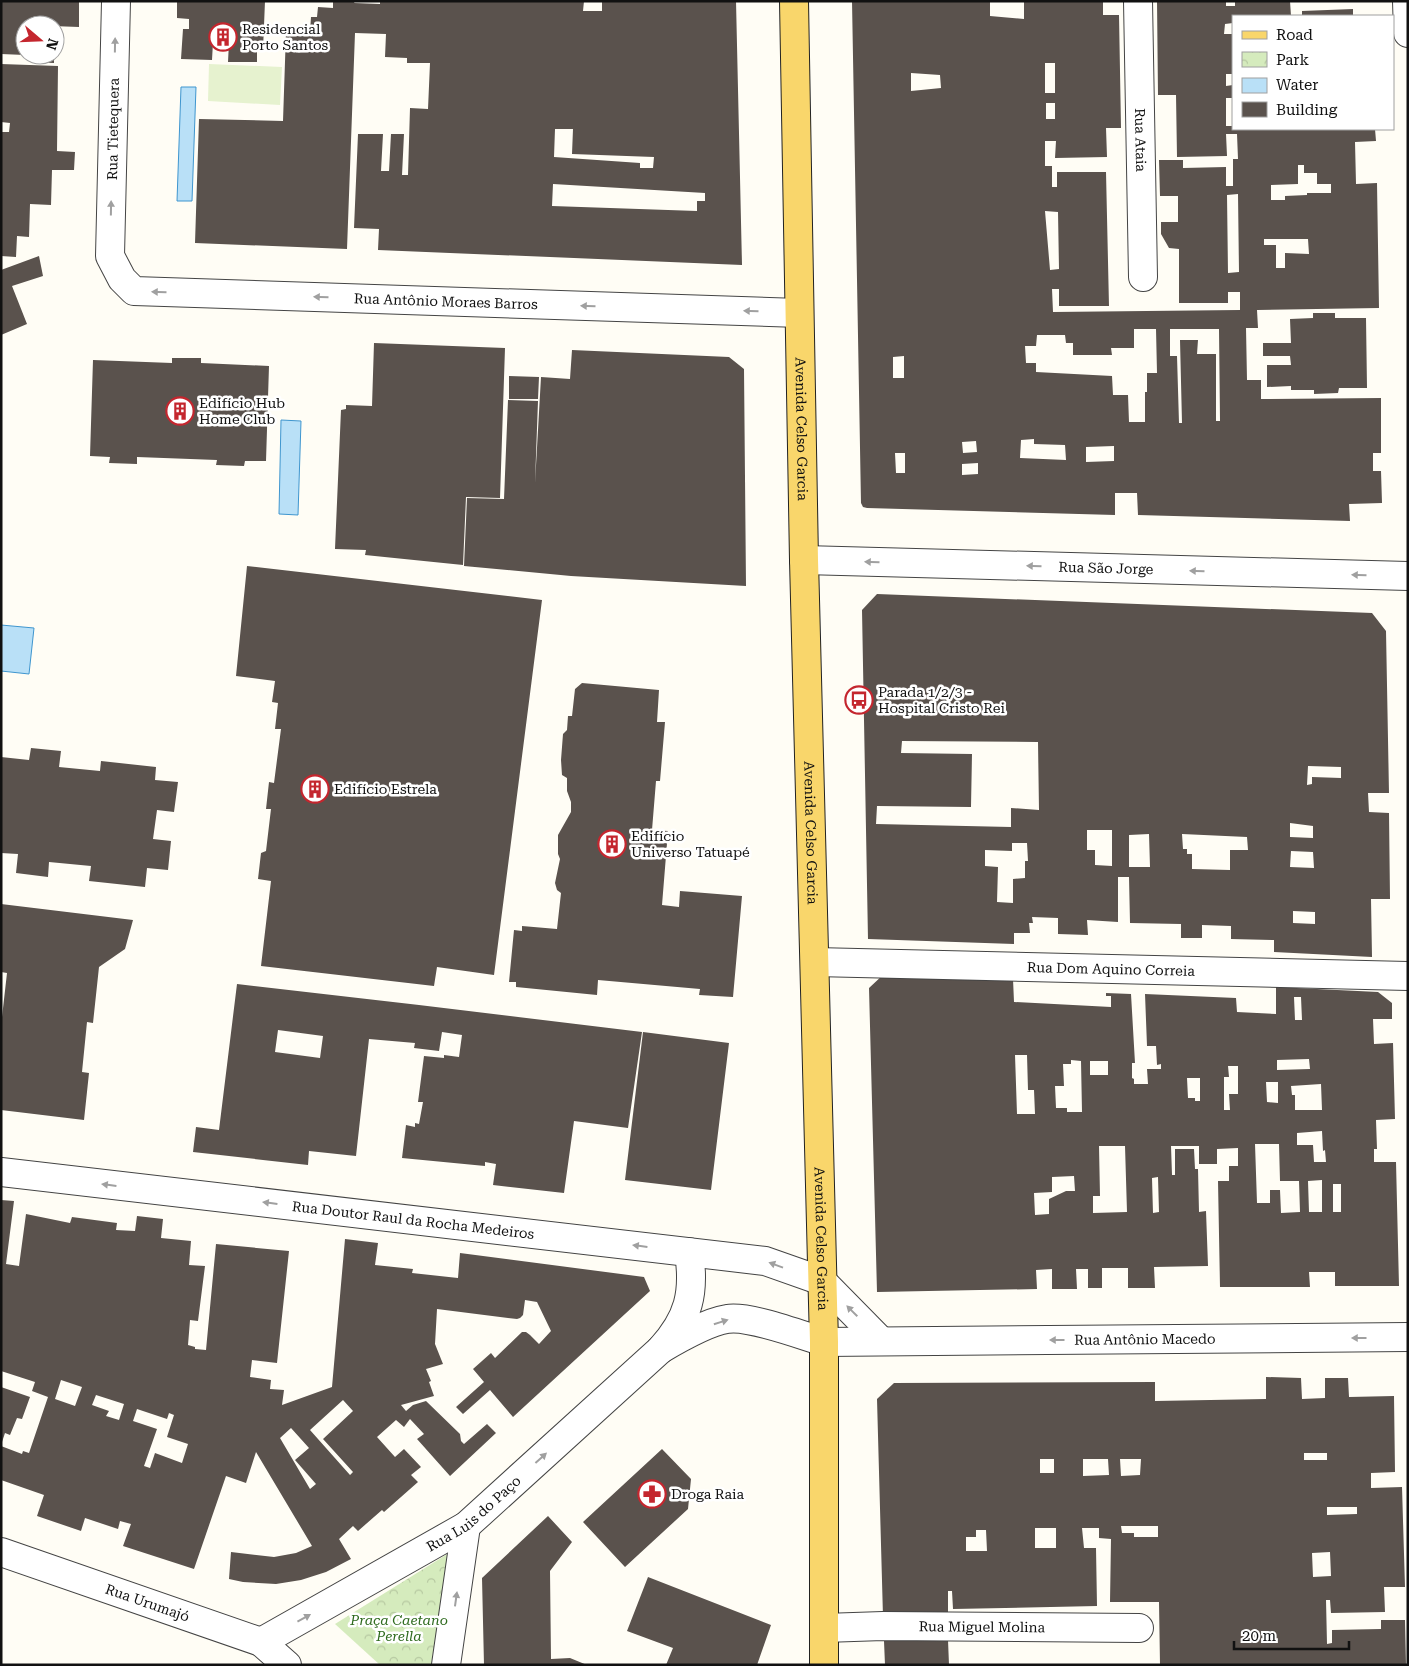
<svg xmlns="http://www.w3.org/2000/svg" width="1409" height="1666" font-family="'Roboto Serif',serif">
<style>
.park{fill:url(#park-crowns)}
.pitch{fill:#e6f2cf}
.water{fill:#b9e0f7;stroke:#3f96cf}
.building{fill:#5a524d;fill-rule:evenodd}
.lines{fill:none;stroke-linecap:round;stroke-linejoin:round}
.minor-casing{stroke:#444;stroke-width:30}
.major-casing{stroke:#222;stroke-width:30}
.minor{stroke:#fff;stroke-width:28}
.major{stroke:#f9d66b;stroke-width:28}
.oneway{fill:#a0a0a0}
.labels{text-anchor:middle;stroke-width:5;stroke-linejoin:round;paint-order:stroke}
.poi-label{font-size:14px;fill:#111;stroke:#fff;text-anchor:start}
.street-label{font-size:14px;fill:#111;stroke:#fff}
.park-label{font-size:14px;font-style:italic;fill:#2f6b1f;stroke:#fff}
</style>
<defs>
<pattern id="park-crowns" width="20" height="18" patternUnits="userSpaceOnUse" patternTransform="scale(1.25)"><rect width="20" height="18" fill="#d5ebbd"/><path d="M2 6a3 3 0 1 1 6 0M12 15a3 3 0 1 1 6 0" fill="none" stroke="#b6c8a1"/></pattern>
</defs>
<rect width="100%" height="100%" fill="#fffdf5"/>
<!-- park -->
<path class="park" d="M449,1553L431,1665H380L335,1624Z"/>
<!-- pitch -->
<path class="pitch" d="M209,64L282,67L280,105L208,101Z"/>
<!-- water -->
<path class="water" d="M181,87H196L192,201H177Z
M281,420L301,421L298,515L279,514Z
M1,625L34,628L29,674L1,671Z"/>
<!-- building -->
<path class="building" d="M1,1H79V27L25,25V55L1,54Z
M177,1H265L263,50H257V62H228L229,42H213L212,60L181,59L183,29H189V19L177,18Z
M333,1H355L354,3L380,4V1H584L583,11H602V1H736L742,265L378,250L379,229L354,228L358,134H383L381,171H389L391,134H404L402,175H408L410,108L428,109L430,63H407V58L385,57L386,34L355,33L347,249L195,243L199,119L283,121L286,32H310L311,17H317L318,7L333,8ZM555,129H573L572,154L654,157L653,168H640V163L554,157ZM553,184L705,193V201H697V211L552,206Z
M852,1H990V16L1024,19V1H1103V15H1119L1121,128H1106L1107,157L1055,158L1056,141H1045V166H1052V187H1057V172H1106L1109,306H1059V289H1052L1053,312L1240,310V292H1228V303H1179V249L1169,248L1161,234V222H1178V196H1160L1159,160H1183V168L1226,167V186H1233V159H1238L1237,134H1226L1227,156L1177,157L1176,95H1158L1157,1H1226V6H1235V1H1290L1291,16H1233V23L1225,24L1224,34H1233V74H1226V86L1233,85V98H1226V126H1233V129H1375L1376,141L1355,142L1356,184L1377,183L1379,308L1257,310L1258,328H1246L1247,380H1261V399L1381,398V453H1373V471H1381L1382,503L1349,504L1350,521L1138,515L1137,493H1115V515L867,508L863,507L861,503ZM1045,63H1055V93H1045ZM911,73L940,75L941,88L911,91ZM1046,103H1055V119H1046ZM1298,165H1304V173H1317V184H1331V193H1307V195L1285,196V200H1271V185L1298,184ZM1238,194L1239,272L1228,273L1227,195ZM1045,211L1058,212L1059,269L1050,270ZM1264,239H1308L1309,254L1285,253V268H1276V245H1264ZM1134,329H1156L1157,373H1147V392H1145V422H1129L1128,395H1113L1112,376L1036,372V363H1026L1025,346H1036L1037,335H1065L1066,343H1073V355H1112L1111,348H1134ZM1170,329H1219L1220,421H1216V354H1197L1198,340H1180L1182,423H1179L1177,356H1170ZM904,356V378H893V357ZM1034,439V444L1065,445L1066,460L1020,458L1021,440ZM976,441L977,452L963,453L962,442ZM1114,446V461L1086,462V447ZM895,453H905V473H896ZM978,463V474L962,475V464Z
M1353,9V16H1302V11Z
M30,55H54V63L30,62Z
M1,64L58,66L57,151L75,152L74,170H52L51,205L30,204L29,237L17,236L16,257L1,256V132H9L10,123L1,122Z
M39,256L43,276L12,286L27,324L1,335V270Z
M1313,313H1335V318H1366L1367,388H1339L1338,393L1314,394V390H1291V386L1267,387V365H1291L1290,356H1263V343H1291L1290,319L1313,318Z
M374,343L505,348L500,498L466,497L463,565L365,555L366,550L335,549L341,410L346,409V405L372,406Z
M572,350L729,357L744,369L746,586L571,576L464,566L467,498L504,499L508,400L538,401L535,483L541,377L570,379Z
M172,358H201V363L269,366L266,461H245L244,466L216,465L217,460L137,457V464L109,463L110,457L90,456L93,360L172,363Z
M509,376L539,377L538,399H509Z
M247,566L542,600L494,975L437,967L434,986L261,966L271,881L258,879L261,853L266,851L271,809H266L269,782L274,783L281,729H275L278,703L272,702L275,681L236,676Z
M877,594L1372,613L1386,631L1389,793H1368L1369,812L1389,813L1390,899H1371L1372,957L1274,952V940L1231,939V926L1202,925V938H1181V924L1130,923L1129,877H1118V922L1087,920L1088,935L1058,934V918L1032,917L1033,923H1029L1030,933H1014V944L868,939L862,610ZM902,741L1038,742L1039,810L1011,808V827L876,824L877,806L971,807L972,754L901,753ZM1308,766L1341,767V778L1312,777V784L1307,785ZM1290,823L1313,826V838L1290,837ZM1087,830H1112V866L1095,865V850H1087ZM1149,834L1150,867H1129V835ZM1182,834L1247,837L1248,850H1230V870L1192,869V854H1187V849H1183ZM1012,843H1027L1028,861H1025V878L1013,879V903L997,902L998,867L985,866V850L1012,851ZM1291,851L1313,852L1314,868L1290,867ZM1293,911L1315,912V924L1293,923Z
M582,683L659,690L657,722H665L660,781H656L652,830L668,831L662,905L679,907L680,891L742,896L733,997L699,995L700,989L598,980L597,995L516,987V982H509L514,930L522,931V926L557,929L561,893L557,890L555,883L560,859L558,854V835L571,812V802L567,791V778L562,775L561,760L563,734L567,730L568,716H572L575,689Z
M31,748L61,751L59,767L100,771L101,761L156,767L155,780L178,782L174,812L157,810L153,839L171,841L168,870L147,868L145,887L89,881L91,866L49,862L48,877L16,873L18,854L1,853V757L29,760Z
M1,904L133,920L125,949L99,967L93,1023L87,1022L82,1072L89,1073L84,1120L1,1110V1026L7,973L1,972Z
M884,974L1013,979L1014,1002L1111,1007V996H1106V993L1131,994L1135,1063H1132V1078L1134,1079V1084H1148L1147,1069H1161V1064L1157,1065L1156,1046H1147L1145,994L1236,998L1237,1012L1276,1014V987L1378,992L1392,1003V1019H1373L1374,1044L1393,1043L1395,1119L1376,1120L1377,1149H1374V1162H1396L1399,1286H1335V1272H1309L1310,1287H1220L1218,1181H1229V1166H1238V1148L1217,1149V1164H1199V1146H1171L1172,1175H1175V1149H1194L1195,1169H1198L1199,1212L1206,1211L1208,1266L1154,1267L1155,1288H1128V1268H1102V1288H1088V1269H1076L1077,1289H1052V1269L1036,1270L1037,1289L877,1292L869,988ZM1294,997H1301L1302,1020H1295ZM1015,1055H1027L1028,1090H1034L1035,1114H1017ZM1309,1059L1310,1069L1277,1070V1060ZM1071,1060L1081,1061L1082,1112H1067V1108H1056L1055,1086H1064L1063,1064H1071ZM1090,1061H1108V1075H1090ZM1228,1066H1238V1094H1229L1230,1110H1224V1077H1229ZM1187,1078H1200V1101H1195V1098H1188ZM1266,1082H1278V1103L1267,1102ZM1321,1084L1322,1110H1295V1095H1292L1291,1086ZM1322,1131L1323,1151L1325,1150L1326,1162H1314L1313,1145H1297V1133ZM1255,1144H1279L1280,1181H1299L1300,1212L1281,1213L1280,1190H1270V1203H1257ZM1099,1146H1125L1127,1212L1093,1213V1196H1100ZM1074,1176L1075,1191H1066L1049,1199V1214L1035,1215L1034,1193L1052,1192V1177ZM1158,1177L1159,1212L1153,1213L1152,1178ZM1322,1180V1212H1309L1308,1181ZM1333,1184H1341V1212H1333Z
M237,984L419,1005L642,1032L628,1128L574,1121L564,1193L493,1185L496,1164L485,1162V1166L402,1158L406,1125L415,1127V1123L419,1124L423,1102H418L424,1056L444,1058V1055L459,1057L462,1035L442,1032L439,1051L414,1048L415,1043L369,1039L356,1156L309,1151L308,1165L193,1152L196,1127L219,1130ZM278,1030L323,1036L320,1058L275,1052Z
M643,1032L729,1043L711,1190L625,1180Z
M1,1200L14,1201L6,1264L19,1266L26,1214L70,1223L72,1217L117,1223L116,1230L135,1231L137,1216L163,1219L161,1238L191,1241L189,1265L205,1266L198,1321L190,1320L188,1345L195,1347V1349L206,1350L216,1244L289,1251L277,1363L252,1360L250,1377L271,1380L270,1389L284,1390L282,1405L332,1387L345,1239L378,1243L375,1265L413,1269L412,1273L458,1278L460,1253L644,1277L650,1291L513,1417L490,1390L463,1414L456,1407L484,1382L473,1369L491,1353L495,1358L522,1332H526L530,1335L539,1344L551,1331L537,1302L525,1300L523,1315L520,1318L517,1319L437,1309L435,1344L443,1364L426,1369L431,1381L429,1382L434,1396L401,1405L406,1411L413,1405L426,1401L460,1434L461,1441L464,1444L487,1424L496,1433L450,1476L417,1439L424,1434L410,1419L404,1427L396,1420L377,1437L395,1457L404,1449L421,1467L411,1475L418,1482L384,1512L382,1510L358,1531L353,1526L339,1539L351,1559L326,1572L301,1580L276,1584L243,1582L229,1579L231,1552L274,1557L296,1553L312,1546L256,1452L246,1483L226,1476L194,1569L123,1546L131,1524L120,1521L118,1529L85,1518L81,1531L37,1516L44,1495L1,1480V1446L22,1454L23,1451L29,1453L48,1397L32,1391L35,1382L1,1371ZM61,1380L82,1387L75,1406L55,1399ZM96,1395L124,1404L119,1420L106,1416L109,1411L92,1405ZM343,1400L353,1411L323,1439L353,1472L350,1475L310,1430ZM137,1409L167,1419L169,1413L174,1415L167,1437L188,1444L182,1463L155,1453L150,1468L144,1466L157,1429L133,1421ZM291,1428L309,1448L295,1460L316,1484L310,1489L280,1438Z
M1266,1377L1301,1378L1302,1399L1325,1398V1378H1348L1349,1397L1394,1396L1395,1472L1371,1473V1488L1402,1487L1405,1587H1384L1385,1612L1331,1613L1330,1600H1326L1327,1644L1332,1643V1630L1381,1629V1620H1405L1406,1665H1160L1159,1602H1110L1111,1539L1099,1538V1528H1082L1084,1548H1096L1097,1606L953,1609L952,1591H948V1615L883,1617L877,1399L894,1383L1155,1382V1401L1266,1399ZM1304,1453H1327V1460H1304ZM1040,1459H1054V1473H1040ZM1083,1459H1108L1109,1475L1083,1476ZM1120,1459H1141L1140,1475L1121,1476ZM1327,1507H1357V1514L1327,1515ZM1121,1526H1158V1537H1134V1533H1122ZM1035,1528H1056V1548H1035ZM976,1530H986L987,1551H966V1537H976ZM1330,1552L1331,1576L1313,1577L1312,1553Z
M1,1387L30,1397L22,1419L17,1418L10,1435L5,1433L2,1442Z
M662,1449L691,1479L688,1509L625,1567L583,1522Z
M548,1516L572,1542L550,1571L551,1659L570,1658L587,1665H484L482,1578Z
M648,1577L771,1625L757,1665H666L673,1648L627,1631Z
M948,1640L949,1665H885L884,1641Z"/>
<g class="lines">
<!-- minor casing -->
<g class="minor-casing">
<g id="minor">
<path id="s1" d="M116,1L110,256L122,279L134,291L799,313"/>
<path id="s2" d="M1138,1L1143,277"/>
<path d="M1407,1L1408,33"/>
<path id="s3" d="M804,560L1408,576"/>
<path id="s4" d="M815,962L1408,976"/>
<path id="s5" d="M1,1172L765,1261L822,1281L881,1341"/>
<path id="s6" d="M661,1349C678,1339 707,1322 727,1319C749,1315 801,1335 824,1342L1408,1337"/>
<path id="s7" d="M1,1552L261,1642L287,1665"/>
<path id="s8" d="M824,1628L883,1626L1139,1628"/>
<path id="s9" d="M261,1642L466,1526L661,1349C689,1318 695,1293 689,1252"/>
<path d="M446,1665L466,1526"/>
</g>
</g>
<!-- major casing -->
<g class="major-casing">
<g id="major">
<path id="s10" d="M794,1L804,560L824,1342V1665"/>
</g>
</g>
<!-- minor -->
<use href="#minor" class="minor"/>
<!-- major -->
<use href="#major" class="major"/>
</g>
<!-- one-way arrows -->
<defs><path id="oneway-solid" d="M-6-.8H1V-3.2L6.5 0L1 3.2V.8H-6Z" transform="scale(1.25)"/></defs>
<g class="oneway">
<use href="#oneway-solid" transform="translate(115 45) rotate(-89)"/>
<use href="#oneway-solid" transform="translate(111 208) rotate(-89)"/>
<use href="#oneway-solid" transform="translate(159 292) rotate(-179)"/>
<use href="#oneway-solid" transform="translate(321 297) rotate(-178)"/>
<use href="#oneway-solid" transform="translate(588 306) rotate(-178)"/>
<use href="#oneway-solid" transform="translate(751 311) rotate(-178)"/>
<use href="#oneway-solid" transform="translate(872 562) rotate(-178)"/>
<use href="#oneway-solid" transform="translate(1034 566) rotate(-178)"/>
<use href="#oneway-solid" transform="translate(1197 571) rotate(-178)"/>
<use href="#oneway-solid" transform="translate(1359 575) rotate(-178)"/>
<use href="#oneway-solid" transform="translate(109 1185) rotate(-173)"/>
<use href="#oneway-solid" transform="translate(270 1203) rotate(-173)"/>
<use href="#oneway-solid" transform="translate(640 1246) rotate(-173)"/>
<use href="#oneway-solid" transform="translate(776 1265) rotate(-160)"/>
<use href="#oneway-solid" transform="translate(852 1311) rotate(-135)"/>
<use href="#oneway-solid" transform="translate(721 1322) rotate(-18)"/>
<use href="#oneway-solid" transform="translate(1359 1338) rotate(180)"/>
<use href="#oneway-solid" transform="translate(1057 1340) rotate(180)"/>
<use href="#oneway-solid" transform="translate(541 1458) rotate(-42)"/>
<use href="#oneway-solid" transform="translate(456 1599) rotate(-82)"/>
<use href="#oneway-solid" transform="translate(304 1618) rotate(-29)"/>
</g>
<!-- icons -->
<defs>
<g id="building-ring" transform="scale(1.4375)"><circle r="9.5" fill="#fff" stroke="#c4262e" stroke-width="1.5"/><path d="M-4-6H4V6H1V3H-1V6H-4ZM-2.5-4.3h1.7v1.8h-1.7ZM.8-4.3h1.7v1.8H.8ZM-2.5-1h1.7V.8h-1.7ZM.8-1h1.7V.8H.8Z" fill="#c4262e"/></g>
<g id="bus-ring" transform="scale(1.4375)"><circle r="9.5" fill="#fff" stroke="#c4262e" stroke-width="1.5"/><path d="M-5-6H5V4H4V6H2V4H-2V6H-4V4H-5ZM-3.5-4V0h7V-4ZM-3.5 1.2v1.5H-2V1.2ZM2 1.2v1.5H3.5V1.2Z" fill="#c4262e"/></g>
<g id="pharmacy-ring" transform="scale(1.4375)"><circle r="9.5" fill="#fff" stroke="#c4262e" stroke-width="1.5"/><path d="M-2-6h4v4h4v4h-4v4h-4v-4h-4v-4h4Z" fill="#c4262e"/></g>
</defs>
<g fill-rule="evenodd">
<use href="#building-ring" x="223" y="37"/>
<use href="#building-ring" x="180" y="411"/>
<use href="#bus-ring" x="859" y="700"/>
<use href="#building-ring" x="315" y="789"/>
<use href="#building-ring" x="612" y="844"/>
<use href="#pharmacy-ring" x="652" y="1494"/>
</g>
<g class="labels">
<!-- poi labels -->
<g class="poi-label">
<text x="242" y="34">Residencial<tspan x="242" dy="16">Porto Santos</tspan></text>
<text x="199" y="408">Edifício Hub<tspan x="199" dy="16">Home Club</tspan></text>
<text x="878" y="697">Parada 1/2/3 -<tspan x="878" dy="16">Hospital Cristo Rei</tspan></text>
<text x="334" y="794">Edifício Estrela</text>
<text x="631" y="841">Edifício<tspan x="631" dy="16">Universo Tatuapé</tspan></text>
<text x="671" y="1499">Droga Raia</text>
</g>
<!-- street labels -->
<g class="street-label">
<text transform="translate(113 129) rotate(-89)" y="5">Rua Tietequera</text>
<text dy="5" stroke="none"><textPath href="#s2" startOffset="139">Rua Ataia</textPath></text>
<text dy="5" stroke="none"><textPath href="#s1" startOffset="610">Rua Antônio Moraes Barros</textPath></text>
<text dy="5" stroke="none"><textPath href="#s10" startOffset="428">Avenida Celso Garcia</textPath></text>
<text dy="5" stroke="none"><textPath href="#s3" startOffset="302">Rua São Jorge</textPath></text>
<text dy="5" stroke="none"><textPath href="#s10" startOffset="832">Avenida Celso Garcia</textPath></text>
<text dy="5" stroke="none"><textPath href="#s4" startOffset="296">Rua Dom Aquino Correia</textPath></text>
<text dy="5" stroke="none"><textPath href="#s5" startOffset="415">Rua Doutor Raul da Rocha Medeiros</textPath></text>
<text dy="5" stroke="none"><textPath href="#s10" startOffset="1238">Avenida Celso Garcia</textPath></text>
<text dy="5" stroke="none"><textPath href="#s6" startOffset="494">Rua Antônio Macedo</textPath></text>
<text dy="5" stroke="none"><textPath href="#s9" startOffset="249">Rua Luis do Paço</textPath></text>
<text dy="5" stroke="none"><textPath href="#s7" startOffset="155">Rua Urumajó</textPath></text>
<text dy="5" stroke="none"><textPath href="#s8" startOffset="158">Rua Miguel Molina</textPath></text>
</g>
<!-- park labels -->
<g class="park-label">
<text x="399" y="1625">Praça Caetano<tspan x="399" dy="16">Perella</tspan></text>
</g>
</g>
<!-- border -->
<rect width="1409" height="1666" fill="none" stroke="#111111" stroke-width="5"/>
<!-- legend -->
<rect x="1232" y="15" width="162" height="115" fill="#ffffff" stroke="#a0a0a0"/>
<rect x="1242" y="31" width="25" height="8" fill="#f9d66b" stroke="#a0a0a0"/>
<text x="1276" y="40" font-size="15" fill="#111111">Road</text>
<rect x="1242" y="52" width="25" height="15" fill="url(#park-crowns)" stroke="#a0a0a0"/>
<text x="1276" y="65" font-size="15" fill="#111111">Park</text>
<rect x="1242" y="78" width="25" height="15" fill="#b9e0f7" stroke="#a0a0a0"/>
<text x="1276" y="90" font-size="15" fill="#111111">Water</text>
<rect x="1242" y="102" width="25" height="15" fill="#5a524d" stroke="#a0a0a0"/>
<text x="1276" y="115" font-size="15" fill="#111111">Building</text>
<!-- north arrow -->
<g transform="translate(40 40) rotate(109)"><circle r="24" fill="#ffffff" stroke="#a0a0a0"/>
<path d="M0-4L9 19L0 12L-9 19Z" fill="#c4262e"/>
<text y="-8" font-size="14" font-weight="bold" text-anchor="middle" fill="#111111">N</text>
</g>
<!-- scale -->
<path d="M1234 1641v8h115v-8" fill="none" stroke="#111111" stroke-width="2.5"/>
<text x="1242" y="1641" font-size="15" fill="#111111" stroke="#ffffff" stroke-width="4" paint-order="stroke">20 m</text>
</svg>
